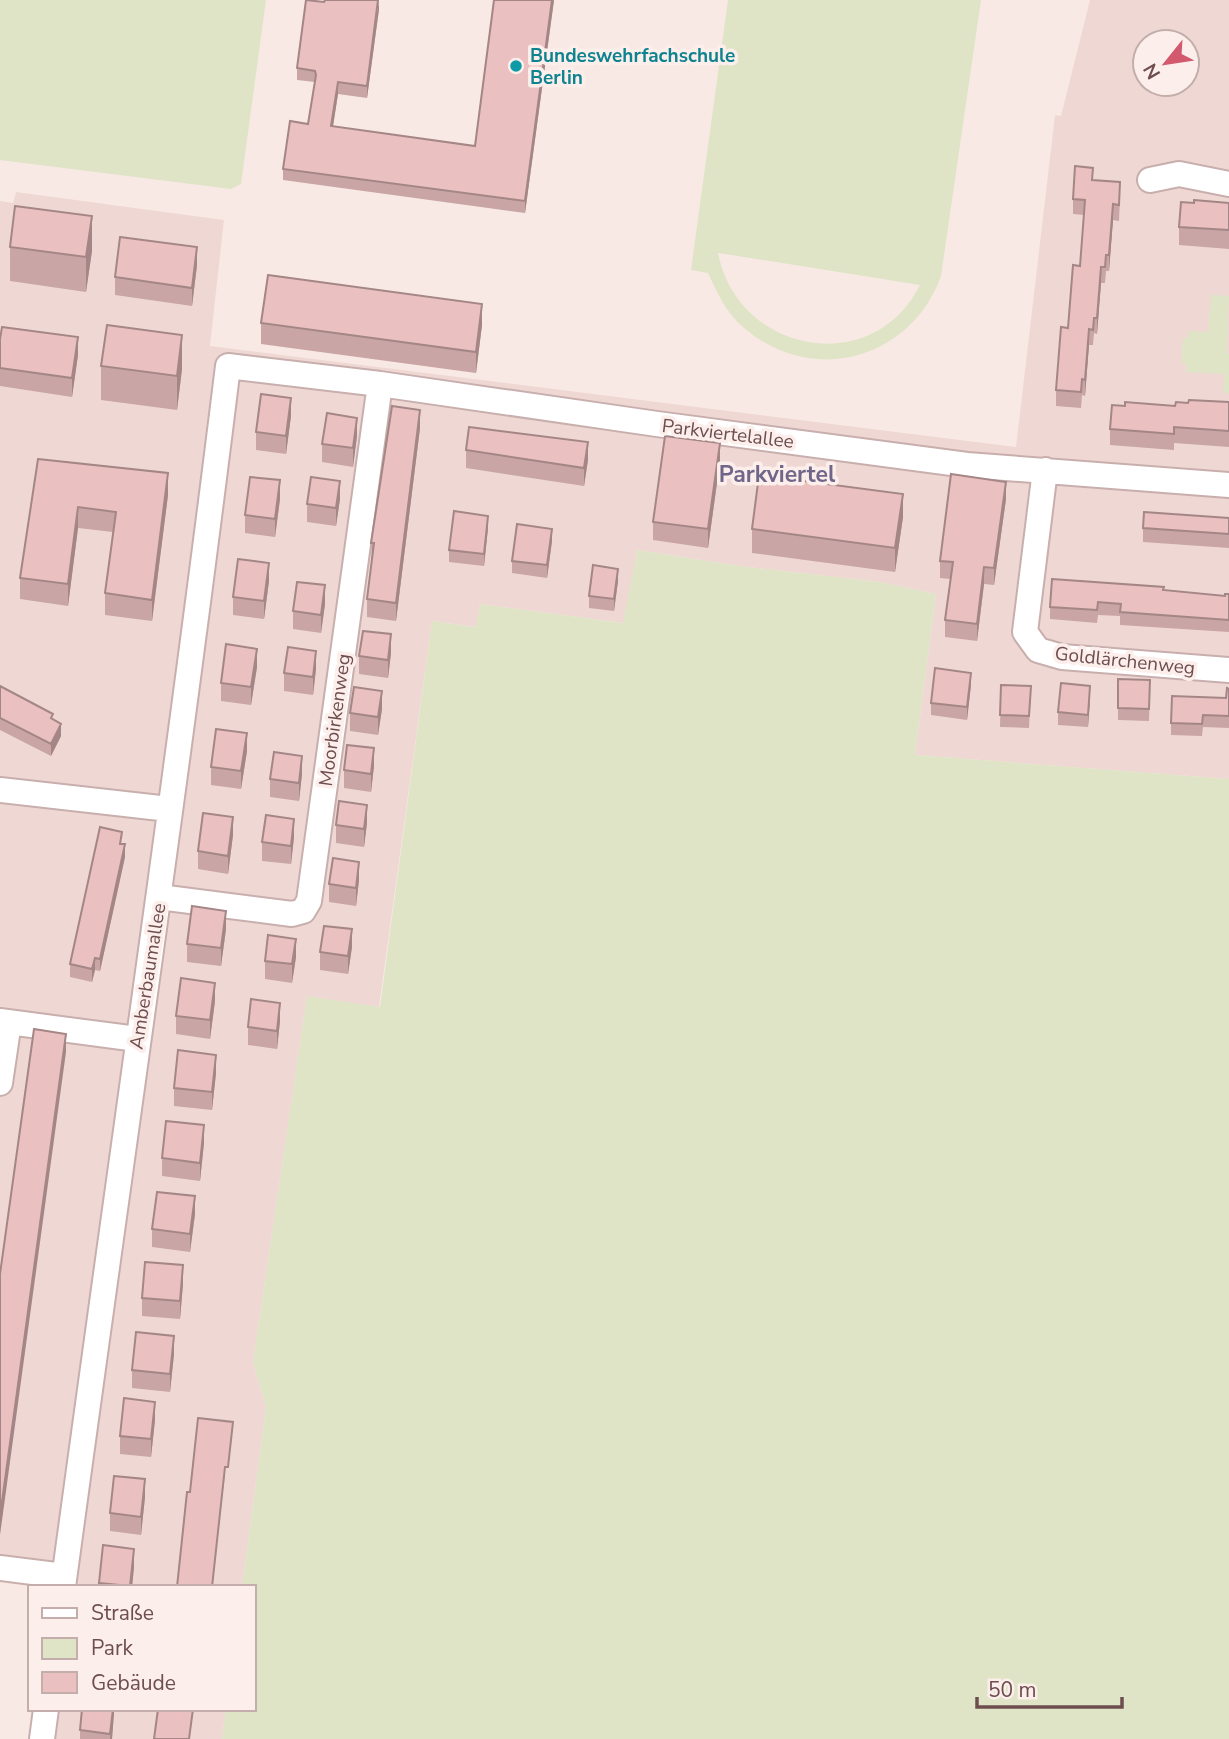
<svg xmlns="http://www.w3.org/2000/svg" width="1229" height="1739" font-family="'Nunito Sans',sans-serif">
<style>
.residential{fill:#efd8d4;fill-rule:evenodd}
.green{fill:#dee4c5;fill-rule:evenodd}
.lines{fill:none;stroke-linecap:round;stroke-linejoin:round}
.minor-casing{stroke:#c8afad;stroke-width:28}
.minor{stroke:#fff;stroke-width:24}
.wall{fill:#c9a5a5}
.shaded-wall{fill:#a48686}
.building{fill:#eac0c0;stroke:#a48686;stroke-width:2}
.culture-dot{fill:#0f9aa8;stroke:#fceeea;stroke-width:2.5}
.labels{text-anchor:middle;stroke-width:7;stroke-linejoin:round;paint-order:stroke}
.culture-label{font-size:19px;font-weight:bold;fill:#0d838f;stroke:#fceeea;text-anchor:start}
.street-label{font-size:19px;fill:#6e4d4f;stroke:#fceeea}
.quarter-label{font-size:23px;font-weight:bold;fill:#6f668a;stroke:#fceeea}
</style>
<rect width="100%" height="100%" fill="#f9e9e4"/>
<!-- residential -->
<path class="residential" d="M1090,0H1229V779L915,755L936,594L880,582L739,566L637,550L624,623L480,604L477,627L432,621L379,1007L307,997L253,1362L266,1408L242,1587H63L0,1568V201L13,203L16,192L224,220L210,346L1016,447L1055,115L1061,116ZM1145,42H1187V84H1145Z
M46,1709H226L222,1739H42Z"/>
<!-- green -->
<path class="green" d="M0,0H266L241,184L231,189L0,160Z
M728,0H981L941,276C911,360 811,387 743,327C726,313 717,292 708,273L691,270ZM718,253H719L920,285C873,379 738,354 718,253Z
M1211,295L1229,296L1227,353L1229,354V393H1223L1224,374L1186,372V363H1181L1183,338H1188V331L1208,332Z
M637,550L739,566L880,582L936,594L915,755L1229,779V1739H222L226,1709H254V1587H242L266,1408L253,1362L307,996L380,1007L432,621L476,627L480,604L623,623Z"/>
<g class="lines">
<!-- minor casing -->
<g class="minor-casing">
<path id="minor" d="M1150,180L1179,174L1229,184
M1045,470L1025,632L1038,650L1062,657L1229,670
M0,790L169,809
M159,897L292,914L303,911L309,901L380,384
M0,1021L137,1039
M0,1083L9,1022
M0,1568L64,1576
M63,1587C118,1180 178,773 228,366L380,384L657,424L967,465L1229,485
M42,1739L46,1709"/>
</g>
<!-- minor -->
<use href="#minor" class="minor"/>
</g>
<!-- wall -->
<path class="wall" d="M554,0L525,213L283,180V169L308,124L315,82L297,80V68L379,9L367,98L338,94L333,127L475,146Z
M1093,180L1120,198L1119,221L1113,220L1109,271H1106L1105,283H1101L1097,334L1094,333L1093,345H1089L1085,396L1082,395L1081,408L1056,406V390L1080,266L1084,215L1073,214V199Z
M1194,203H1229V249L1179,245V227Z
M10,247L92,251L86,292L10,281Z
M197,265L192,306L115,295V277Z
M261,323L482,325L476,373L261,344Z
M0,339L78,355L72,397L0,386Z
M101,366L182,369L177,410L101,400Z
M1229,402V447L1174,443V450L1110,445V429L1125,406H1175L1188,403Z
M291,416L286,454L256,450V432Z
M420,428L396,621L367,617V599L372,561L371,543Z
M357,436L353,467L322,462V444Z
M466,450L588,460L584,486L466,468Z
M38,459L168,495L152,621L105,615V593L113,532L78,528L68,606L20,599V578Z
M720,461L708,548L653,540V522Z
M280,499L275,537L245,533V515Z
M340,499L336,526L307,522V504Z
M1006,499L994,585L984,584L977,641L945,637V620L950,579L940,578V561Z
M903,517L895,572L752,553V529Z
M1229,518V548L1143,542V528Z
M488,528L484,566L449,562V550Z
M552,541L547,578L512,573V561Z
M269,581L264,619L233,615V597Z
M618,581L614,611L589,608V596Z
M1163,590L1225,596L1229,594V632L1120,625V616L1098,615L1097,623L1050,619V607Z
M325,604L321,633L293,629V611Z
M391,653L388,678L359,674V656Z
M257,667L251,705L221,701V683Z
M316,669L313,695L284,691V673Z
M1118,679L1150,680L1149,721L1118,720Z
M971,685L967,720L931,715V703Z
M1001,685L1031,686L1029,728L1000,727Z
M0,686L53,719L61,736L51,756L0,730Z
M1229,689V728L1203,727L1202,736L1171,735V723L1226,698Z
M1090,698L1088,727L1058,725V712Z
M382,709L378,735L350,731V713Z
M247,751L241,789L211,785V767Z
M374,766L371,792L344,788V770Z
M302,774L299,801L270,797V779Z
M367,823L364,847L336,843V825Z
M233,835L228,874L198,869V851Z
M294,837L291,864L262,861V842Z
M122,844L125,857L100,971L95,970L92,982L70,977V964Z
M359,880L356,906L329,902V884Z
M226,929L221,966L187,962V944Z
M352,947L348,974L320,970V952Z
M296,957L292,983L265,979V961Z
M215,1001L210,1039L176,1034V1016Z
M280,1021L277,1049L248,1045V1027Z
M216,1073L212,1110L174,1106V1088Z
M204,1143L200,1181L162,1176V1158Z
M195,1214L190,1252L152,1247V1229Z
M183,1284L180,1319L142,1316V1298Z
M174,1354L170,1392L132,1388V1370Z
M155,1420L151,1457L120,1454V1436Z
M145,1497L141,1535L110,1531V1513Z
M134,1567L132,1587H99V1583Z
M114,1709L112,1739H80V1730Z"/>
<!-- shaded-wall -->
<path class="shaded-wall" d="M379,0V9L367,98V86Z
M552,0H554L525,213V201Z
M338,82V94L331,138V126Z
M1113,204V220L1109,271V255Z
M92,216V251L86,292V257Z
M197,247V265L192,306V288Z
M1101,267V283L1097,334V318Z
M482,304V325L476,373V352Z
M1089,329V345L1085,396V380Z
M182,335V369L177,410V376Z
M78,337V355L72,397V378Z
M291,398V416L286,454V436Z
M420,410V428L396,621V603Z
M357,418V436L353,467V448Z
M588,442V460L584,486V468Z
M720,443V461L708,548V529Z
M168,473V495L152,621V600Z
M280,480V499L275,537V519Z
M340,481V499L336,526V508Z
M1006,482V499L994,585V568Z
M903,494V517L895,572V548Z
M78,507V528L68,606V584Z
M488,516V528L484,566V554Z
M552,529V541L547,578V565Z
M269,563V581L264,619V601Z
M984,567V584L977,641V624Z
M618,569V581L614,611V599Z
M325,585V604L321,633V615Z
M391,634V653L388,678V660Z
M257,649V667L251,705V687Z
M316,651V669L313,695V677Z
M971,673V685L967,720V707Z
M1090,686V698L1088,727V715Z
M382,691V709L378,735V717Z
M61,724V736L51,756V744Z
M247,733V751L241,789V771Z
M374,748V766L371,792V774Z
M302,756V774L299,801V783Z
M367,805V823L364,847V829Z
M233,817V835L228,874V856Z
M294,819V837L291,864V846Z
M125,844V857L100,971V959Z
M359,862V880L356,906V888Z
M226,911V929L221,966V948Z
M352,929V947L348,974V956Z
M296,939V957L292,983V964Z
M95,958V970L92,982V969Z
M215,983V1001L210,1039V1020Z
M280,1003V1021L277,1049V1031Z
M66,1034V1052L0,1535V1516Z
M216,1055V1073L212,1110V1092Z
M204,1125V1143L200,1181V1163Z
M195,1196V1214L190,1252V1234Z
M183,1265V1284L180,1319V1301Z
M174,1336V1354L170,1392V1374Z
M155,1402V1420L151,1457V1439Z
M225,1467V1473L212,1587Z
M145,1479V1497L141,1535V1517Z
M134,1549V1567L132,1587H130Z
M113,1709H114V1714L112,1739H110Z"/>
<!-- building -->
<path class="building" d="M306,0L324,2L325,0H378L367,86L338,82L331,126L475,146L494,0H552L525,201L283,169L290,121L308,124L316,75L315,71L297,68Z
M1075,166L1093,168L1092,180L1120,182L1119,205L1113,204L1109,255H1106L1105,267H1101L1097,318H1094L1093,330L1089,329L1085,380L1082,379L1081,392L1056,390L1061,327L1068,328L1073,265L1080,266L1085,200L1073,199Z
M1194,200L1229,203V230L1179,227L1181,202L1194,203Z
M15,206L92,216L86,257L10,247Z
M120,237L197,247L192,288L115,277Z
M268,275L482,304L476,352L261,323Z
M107,325L182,335L177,376L101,366Z
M2,327L78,337L72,378L0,368V339Z
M261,394L291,398L286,436L256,432Z
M1189,400L1229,402V431L1174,427V434L1110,429L1112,405L1125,406V402L1175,406L1176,402L1188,403Z
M392,406L420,410L396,603L367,599L374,543H371Z
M327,413L357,418L353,448L322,444Z
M469,427L588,442L584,468L466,450Z
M665,436L720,443L708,529L653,522Z
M38,459L168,473L152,600L105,593L116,512L78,507L68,584L20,578Z
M951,474L1006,482L994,568L984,567L977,624L945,620L953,562L940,561Z
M759,475L903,494L895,548L752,529Z
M250,477L280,480L275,519L245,515Z
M311,477L340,481L336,508L307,504Z
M454,511L488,516L484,554L449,550Z
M1144,512L1229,518V534L1143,528Z
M517,524L552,529L547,565L512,561Z
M238,559L269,563L264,601L233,597Z
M593,565L618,569L614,599L589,596Z
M1052,579L1164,587L1163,590L1225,596V594H1229V620L1120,612L1121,604L1098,602L1097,610L1050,607Z
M297,582L325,585L321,615L293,611Z
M363,631L391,634L388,660L359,656Z
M226,644L257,649L251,687L221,683Z
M288,647L316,651L313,677L284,673Z
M935,668L971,673L967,707L931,703Z
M1118,679L1150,680L1149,709L1118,708Z
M1061,683L1090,686L1088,715L1058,712Z
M1001,685L1031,686L1029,716L1000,715Z
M0,686L53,714L51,718L61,724L51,744L0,718Z
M354,687L382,691L378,717L350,713Z
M1227,688L1229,689V716L1203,715L1202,724L1171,723L1172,696L1226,698Z
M216,729L247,733L241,771L211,767Z
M347,745L374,748L371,774L344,770Z
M274,752L302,756L299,783L270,779Z
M339,801L367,805L364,829L336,825Z
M203,813L233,817L228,856L198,851Z
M266,815L294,819L291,846L262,842Z
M100,827L122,832L120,844H125L100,959L95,958L92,969L70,964Z
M333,858L359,862L356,888L329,884Z
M192,906L226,911L221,948L187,944Z
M324,926L352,929L348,956L320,952Z
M268,935L296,939L292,964L265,961Z
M181,978L215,983L210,1020L176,1016Z
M251,999L280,1003L277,1031L248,1027Z
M34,1029L66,1034L0,1516V1274Z
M178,1050L216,1055L212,1092L174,1088Z
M166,1121L204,1125L200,1163L162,1158Z
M157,1192L195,1196L190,1234L152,1229Z
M145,1262L183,1265L180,1301L142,1298Z
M136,1332L174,1336L170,1374L132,1370Z
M124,1398L155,1402L151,1439L120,1436Z
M198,1418L233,1422L228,1467H225L212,1587H177L187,1492H190Z
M114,1476L145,1479L141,1517L110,1513Z
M103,1545L134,1549L130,1586L99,1583Z
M82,1709H113L110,1734L80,1730Z
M158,1709H193L189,1739H154Z"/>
<!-- markers -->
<circle class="culture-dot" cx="516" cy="66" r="7"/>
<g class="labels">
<!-- culture labels -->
<g class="culture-label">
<text x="530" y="62">Bundeswehrfachschule<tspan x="530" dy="22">Berlin</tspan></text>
</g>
<!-- street labels -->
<g class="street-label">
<text transform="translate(728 433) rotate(7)" y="7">Parkviertelallee</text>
<text transform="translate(1125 660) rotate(6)" y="7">Goldlärchenweg</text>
<text transform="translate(334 720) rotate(-82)" y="7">Moorbirkenweg</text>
<text transform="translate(147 976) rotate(-81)" y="7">Amberbaumallee</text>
</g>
<!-- quarter labels -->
<g class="quarter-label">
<text x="777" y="482">Parkviertel</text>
</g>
</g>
<!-- legend -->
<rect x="28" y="1585" width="228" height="126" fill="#fceeea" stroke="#c3aeac" stroke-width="2"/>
<rect x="42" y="1608" width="35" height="10" fill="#ffffff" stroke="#c3aeac" stroke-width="2"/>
<text x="91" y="1620" font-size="21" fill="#6e4d4f">Straße</text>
<rect x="42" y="1638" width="35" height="21" fill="#dee4c5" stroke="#c3aeac" stroke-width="2"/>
<text x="91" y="1655" font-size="21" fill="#6e4d4f">Park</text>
<rect x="42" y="1672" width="35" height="21" fill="#eac0c0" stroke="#c3aeac" stroke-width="2"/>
<text x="91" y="1690" font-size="21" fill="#6e4d4f">Gebäude</text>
<!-- north arrow -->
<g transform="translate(1166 63) rotate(240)"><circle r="33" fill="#fceeea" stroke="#c3aeac" stroke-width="2"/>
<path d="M0-5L12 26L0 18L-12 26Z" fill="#d3596e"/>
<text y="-10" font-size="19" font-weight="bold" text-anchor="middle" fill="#6e4d4f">N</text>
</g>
<!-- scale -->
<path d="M977 1697v10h145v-10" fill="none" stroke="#6e4d4f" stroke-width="3.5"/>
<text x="988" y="1697" font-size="21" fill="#6e4d4f" stroke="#fceeea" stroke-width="5" paint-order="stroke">50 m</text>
</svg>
